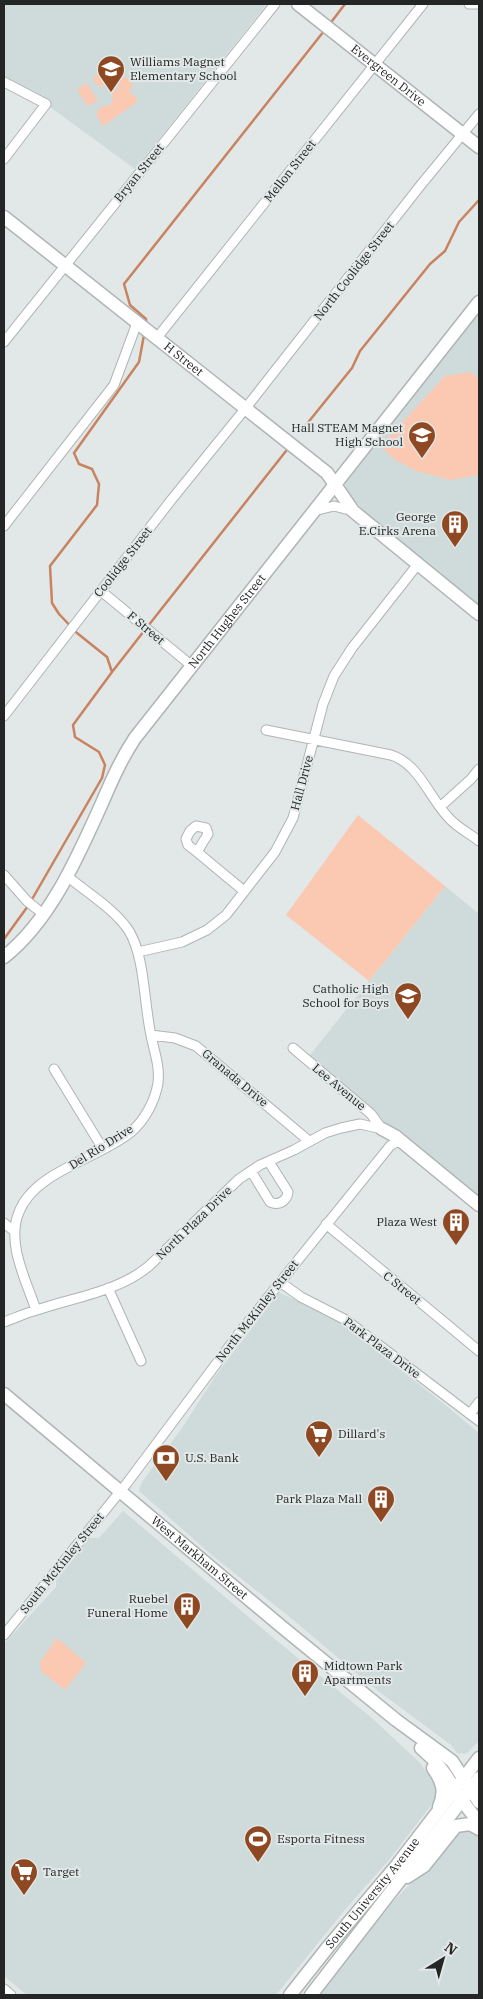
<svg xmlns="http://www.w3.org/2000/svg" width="483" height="1999" font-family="'IBM Plex Serif',serif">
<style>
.built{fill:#cedbda}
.green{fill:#fbc9b1}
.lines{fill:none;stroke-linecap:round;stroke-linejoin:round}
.stream{stroke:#c88361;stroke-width:2.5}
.street-casing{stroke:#afb4b4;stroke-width:11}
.secondary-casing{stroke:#afb4b4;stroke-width:15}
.street{stroke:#fff;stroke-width:9}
.secondary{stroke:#fff;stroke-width:12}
.labels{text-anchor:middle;stroke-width:4;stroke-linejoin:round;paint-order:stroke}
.poi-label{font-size:12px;fill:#242525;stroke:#e2e7e7;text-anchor:start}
.street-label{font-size:12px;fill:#242525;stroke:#e2e7e7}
</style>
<rect width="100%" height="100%" fill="#e2e7e7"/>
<!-- built -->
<path class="built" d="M4,4H267L135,169L46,104L4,81Z
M479,313V606L364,511L345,490L346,481Z
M445,886L479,914V1205L306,1060Z
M279,1293L289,1297L341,1323L444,1404L479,1433V1741L466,1754L457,1753L451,1745L369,1684L291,1618L213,1556L139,1491L142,1482L182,1428L216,1375Z
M123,1511L271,1636L373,1719L421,1764L438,1789L435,1800L389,1860L348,1906L276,1995H27L4,1976V1644L56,1587V1581L90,1538H99Z
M465,1827L479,1832V1995H318L392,1903L425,1868L456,1830Z"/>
<!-- green -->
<path class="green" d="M97,74L107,76L110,79L108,85L98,86L95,83L93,78Z
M125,77L132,80V86L129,92L136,97L137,102L103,126L97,116V111L105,105L110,106L113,98L111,90L120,88L118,84L119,80Z
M86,83L98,100L88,106L77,90Z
M471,372L479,379V475L450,480L416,471L394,459L381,446L445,376Z
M358,815L445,886L369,981L286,915Z
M57,1638L86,1663L65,1690L41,1671L40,1662Z"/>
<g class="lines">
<!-- stream -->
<path class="stream" d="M329,25L345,4
M146,324V319L130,305L124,284L324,31
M306,425L352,368L360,351L430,264L445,251L459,222L479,200
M148,626L286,451
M112,672L144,631
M31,901L102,778L105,765L99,752L75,737L73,725L112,672L107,657L77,633L59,614L52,603L50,566L97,505L99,484L92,469L79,464L74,453L139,362L144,335
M4,939L28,906"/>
<!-- street casing -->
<g class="street-casing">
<path id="street" d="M469,4H477
M4,82L46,104L4,159
M156,339L423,4
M4,342L275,4
M314,511L334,506L353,511
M4,526L114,385L137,323
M101,591L192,666
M4,716L172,499L245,409L420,186L479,114
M266,730L391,755C419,764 429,797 448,817C456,827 469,833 479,841
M440,807L471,779L479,769
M196,826L206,828L208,834L197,852L188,845L186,839L190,831Z
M197,852L244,891
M4,875L27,901L43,914
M138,952L182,942L207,930L226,915L275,852L293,818L323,704L334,676L352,648L418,564
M151,1035L175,1038L196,1046L309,1141
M293,1048L371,1114L382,1129
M54,1069L103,1149
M251,1171L270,1202C279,1206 287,1201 288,1192L269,1162
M4,1223L14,1231
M326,1224L479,1351
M280,1282L301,1297L346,1320L479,1421
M108,1288L141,1361
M36,1310C26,1280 6,1243 19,1212C35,1171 98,1159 131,1132C145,1120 155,1101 158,1083C160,1065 154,1052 151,1035C144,1005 145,957 129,931C116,910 86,892 67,876
M4,1322C15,1318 26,1313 37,1310C74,1297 118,1292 149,1266L239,1179L260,1165L294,1150L325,1133L341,1128L360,1124L382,1129
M470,1414L479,1402
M4,1635L127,1483L240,1332L390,1146L396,1142L402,1143
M4,1989L11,1995"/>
</g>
<!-- secondary casing -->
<g class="secondary-casing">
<g id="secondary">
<path id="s1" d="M298,4L479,147"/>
<path id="s2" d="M4,217L327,473L353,511L479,614"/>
<path id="s3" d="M4,957C51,920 78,856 102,803C112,780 121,759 135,738L479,302"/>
<path d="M382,1129L395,1136L479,1205"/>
<path id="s4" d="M4,1394L282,1627L396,1720L452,1761L479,1802"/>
<path d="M421,1748C449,1771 455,1796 479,1822"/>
<path d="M433,1768C442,1781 446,1791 439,1807"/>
<path d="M407,1877L424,1866L456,1826L470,1824L479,1829"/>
<path id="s5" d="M290,1995L328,1947L397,1865L479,1758"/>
<path d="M311,1995L479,1778"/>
</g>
</g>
<!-- street -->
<use href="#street" class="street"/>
<!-- secondary -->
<use href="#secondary" class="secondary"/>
</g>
<!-- icons -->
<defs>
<g id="school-pin" transform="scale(1.4375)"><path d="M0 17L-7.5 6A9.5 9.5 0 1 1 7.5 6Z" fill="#8e4822" stroke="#e2e7e7"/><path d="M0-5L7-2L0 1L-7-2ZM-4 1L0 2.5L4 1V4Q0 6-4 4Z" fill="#fff"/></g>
<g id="building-pin" transform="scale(1.4375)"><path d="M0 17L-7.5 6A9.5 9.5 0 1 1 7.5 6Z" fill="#8e4822" stroke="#e2e7e7"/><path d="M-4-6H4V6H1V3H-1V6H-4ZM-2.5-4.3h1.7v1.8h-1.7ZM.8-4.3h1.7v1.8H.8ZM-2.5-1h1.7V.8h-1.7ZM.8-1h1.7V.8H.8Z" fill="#fff"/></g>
<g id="supermarket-pin" transform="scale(1.4375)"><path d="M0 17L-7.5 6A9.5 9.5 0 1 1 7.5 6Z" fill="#8e4822" stroke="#e2e7e7"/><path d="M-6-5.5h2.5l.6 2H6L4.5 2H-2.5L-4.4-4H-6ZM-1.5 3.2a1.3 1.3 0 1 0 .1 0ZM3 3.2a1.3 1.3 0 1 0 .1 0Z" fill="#fff"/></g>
<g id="bank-pin" transform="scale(1.4375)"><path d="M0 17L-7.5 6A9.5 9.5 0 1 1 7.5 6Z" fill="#8e4822" stroke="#e2e7e7"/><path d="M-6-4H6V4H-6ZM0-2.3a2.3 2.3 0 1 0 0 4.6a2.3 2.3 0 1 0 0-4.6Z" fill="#fff"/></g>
<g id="stadium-pin" transform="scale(1.4375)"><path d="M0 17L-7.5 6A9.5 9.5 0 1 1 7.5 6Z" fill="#8e4822" stroke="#e2e7e7"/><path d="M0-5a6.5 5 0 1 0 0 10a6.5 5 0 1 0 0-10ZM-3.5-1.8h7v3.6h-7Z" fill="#fff"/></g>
</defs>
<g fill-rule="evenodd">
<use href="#school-pin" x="111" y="69"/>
<use href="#school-pin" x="422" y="435"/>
<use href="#building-pin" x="455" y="524"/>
<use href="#school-pin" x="408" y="996"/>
<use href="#building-pin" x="456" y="1222"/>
<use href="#supermarket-pin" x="319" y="1434"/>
<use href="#bank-pin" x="166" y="1458"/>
<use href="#building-pin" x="381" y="1499"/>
<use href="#building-pin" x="187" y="1606"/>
<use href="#building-pin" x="305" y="1673"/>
<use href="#stadium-pin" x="258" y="1839"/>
<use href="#supermarket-pin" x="24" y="1872"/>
</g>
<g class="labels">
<!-- poi labels -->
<g class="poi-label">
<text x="130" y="66">Williams Magnet<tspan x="130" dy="14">Elementary School</tspan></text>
<text x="403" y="432" text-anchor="end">Hall STEAM Magnet<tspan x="403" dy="14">High School</tspan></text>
<text x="436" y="521" text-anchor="end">George<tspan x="436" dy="14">E.Cirks Arena</tspan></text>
<text x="389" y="993" text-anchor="end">Catholic High<tspan x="389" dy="14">School for Boys</tspan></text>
<text x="437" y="1226" text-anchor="end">Plaza West</text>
<text x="338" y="1438">Dillard's</text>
<text x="185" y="1462">U.S. Bank</text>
<text x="362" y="1503" text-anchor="end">Park Plaza Mall</text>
<text x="168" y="1603" text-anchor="end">Ruebel<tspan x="168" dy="14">Funeral Home</tspan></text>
<text x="324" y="1670">Midtown Park<tspan x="324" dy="14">Apartments</tspan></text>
<text x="277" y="1843">Esporta Fitness</text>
<text x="43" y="1876">Target</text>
</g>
<!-- street labels -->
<g class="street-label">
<text dy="4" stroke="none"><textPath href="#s1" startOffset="115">Evergreen Drive</textPath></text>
<text transform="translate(290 171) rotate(-52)" y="4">Mellon Street</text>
<text transform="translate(139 173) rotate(-51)" y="4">Bryan Street</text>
<text transform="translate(354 271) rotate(-52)" y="4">North Coolidge Street</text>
<text dy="4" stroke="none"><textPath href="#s2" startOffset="229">H Street</textPath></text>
<text transform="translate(123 562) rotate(-52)" y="4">Coolidge Street</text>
<text dy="4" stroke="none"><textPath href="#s3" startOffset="406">North Hughes Street</textPath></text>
<text transform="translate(146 628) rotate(40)" y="4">F Street</text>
<text transform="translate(302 783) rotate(-75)" y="4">Hall Drive</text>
<text transform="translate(235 1078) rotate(40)" y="4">Granada Drive</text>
<text transform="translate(339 1087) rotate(40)" y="4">Lee Avenue</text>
<text transform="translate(101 1147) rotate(-32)" y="4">Del Rio Drive</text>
<text transform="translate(194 1223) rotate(-44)" y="4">North Plaza Drive</text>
<text transform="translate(402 1288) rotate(39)" y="4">C Street</text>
<text transform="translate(257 1311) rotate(-52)" y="4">North McKinley Street</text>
<text transform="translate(382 1348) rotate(37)" y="4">Park Plaza Drive</text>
<text dy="4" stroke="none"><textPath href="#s4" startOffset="255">West Markham Street</textPath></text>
<text transform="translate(62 1563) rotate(-51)" y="4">South McKinley Street</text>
<text dy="4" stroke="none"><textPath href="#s5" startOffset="131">South University Avenue</textPath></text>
</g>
</g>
<!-- border -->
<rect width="483" height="1999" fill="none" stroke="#242525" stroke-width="10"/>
<!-- north arrow -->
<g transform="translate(443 1959) rotate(37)" stroke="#e2e7e7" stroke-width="4" paint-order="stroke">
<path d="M0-4L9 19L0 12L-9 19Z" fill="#242525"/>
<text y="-8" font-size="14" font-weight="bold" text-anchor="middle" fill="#242525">N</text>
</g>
</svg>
